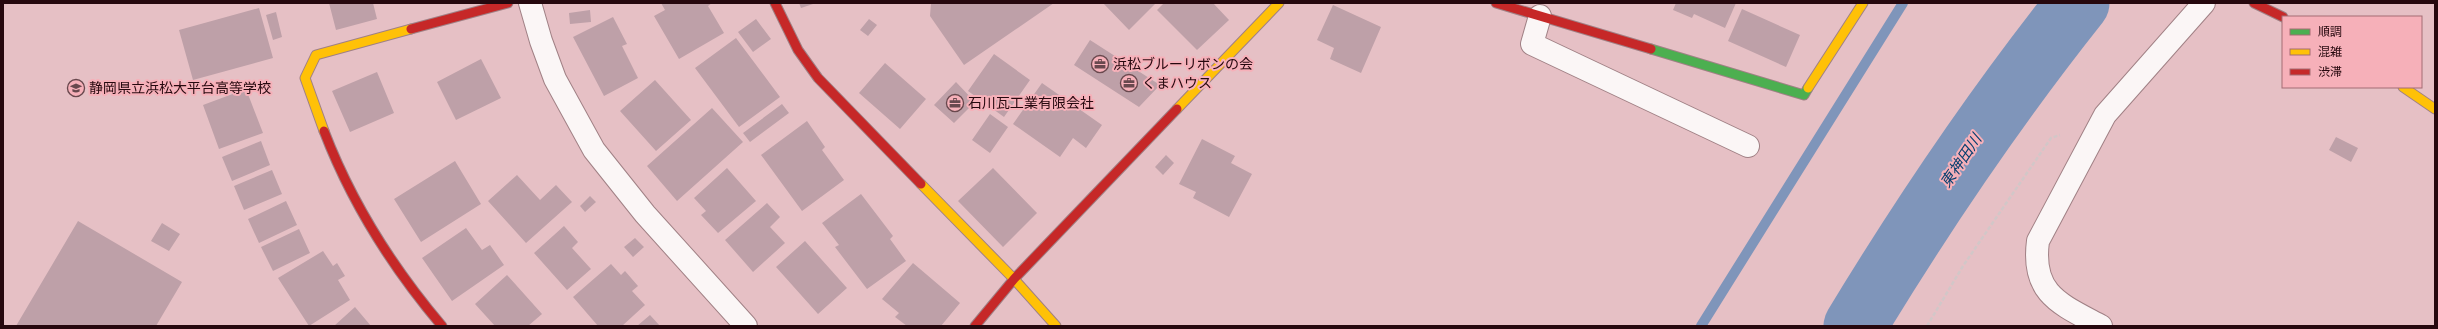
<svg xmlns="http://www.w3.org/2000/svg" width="2438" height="329" font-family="'Space Grotesk','Noto Sans JP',sans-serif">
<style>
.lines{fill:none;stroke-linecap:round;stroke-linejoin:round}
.stream{stroke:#7f95ba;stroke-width:10}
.river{stroke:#7f95ba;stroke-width:63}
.building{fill:#bea0a8}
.street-casing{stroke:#a08085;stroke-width:24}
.fast-casing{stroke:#a08085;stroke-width:11}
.slow-casing{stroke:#a08085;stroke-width:11}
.jam-casing{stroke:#a08085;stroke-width:11}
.path{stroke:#d2c7c8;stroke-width:2.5;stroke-dasharray:4 2;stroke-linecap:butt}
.street{stroke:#fbf6f6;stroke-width:22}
.fast{stroke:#4caf50;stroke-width:9}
.slow{stroke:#ffc107;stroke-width:9}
.jam{stroke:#c62828;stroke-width:9}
.labels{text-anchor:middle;stroke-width:4;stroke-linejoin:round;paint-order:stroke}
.poi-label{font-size:14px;fill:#26080e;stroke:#f6b0b9;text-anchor:start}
.water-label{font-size:15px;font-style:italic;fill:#073f6f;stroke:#f6b0b9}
</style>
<rect width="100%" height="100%" fill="#e6c0c5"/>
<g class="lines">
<!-- stream -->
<path class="stream" d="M1701,326L1903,3"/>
<!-- river -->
<path class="river" d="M1855,326C1923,214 1996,106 2078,3"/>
</g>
<!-- building -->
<path class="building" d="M329,3H373L377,19L336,30Z
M661,3H712L708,6L724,33L679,59L654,16L665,10Z
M799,3H816L801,8Z
M931,3H1054L964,65L930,16Z
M1103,3H1156L1129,30Z
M1164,3H1213L1229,20L1197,50L1157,10Z
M1676,3H1736L1725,28L1694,14L1692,18L1673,10Z
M1333,5L1381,27L1361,73L1330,59L1334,48L1317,40Z
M259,8L273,58L193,80L179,30Z
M1742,9L1800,35L1786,67L1728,41Z
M590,10L591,22L570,24L569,13Z
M276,12L282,37L273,40L266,15Z
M613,17L627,44L622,46L638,78L604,96L573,37Z
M756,19L771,39L753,52L738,32Z
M869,19L877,25L868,36L860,30Z
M736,38L780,97L739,127L695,68Z
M1090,40L1160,85L1139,107L1074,65Z
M994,54L1030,80L1004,117L968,91Z
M481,59L501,98L456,120L437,82Z
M885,63L926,99L900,129L859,93Z
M377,72L394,113L350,132L332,91Z
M655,80L691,120L656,151L620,111Z
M956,82L975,102L954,123L934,105Z
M1042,83L1102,125L1086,148L1073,138L1060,157L1013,124Z
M246,89L263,133L219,149L203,105Z
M782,104L789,113L750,142L743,133Z
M712,108L743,142L677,201L647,166Z
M990,114L1008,127L990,153L972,140Z
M807,121L825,147L822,150L844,180L802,211L761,155Z
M2336,137L2358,148L2351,162L2329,150Z
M1202,139L1235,156L1231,163L1252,174L1229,217L1193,198L1196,192L1179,184Z
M261,141L270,165L232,181L222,157Z
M1166,155L1174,163L1163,175L1155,167Z
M455,161L481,204L421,242L394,199Z
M727,168L756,201L718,233L701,215L706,211L694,198Z
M993,168L1037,213L1003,247L958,201Z
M272,170L282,194L244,210L234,186Z
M517,175L540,200L556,185L572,202L526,243L488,201Z
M861,194L893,236L890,239L906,261L867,289L835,247L839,245L822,223Z
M590,196L596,202L585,212L580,206Z
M286,201L297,225L259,243L248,219Z
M767,203L780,217L770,227L785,243L753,272L725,240Z
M78,221L182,282L156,326H16Z
M162,223L180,234L169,251L151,241Z
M564,226L578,242L572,248L591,269L567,290L534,253Z
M466,228L482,250L490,245L504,265L452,301L422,258Z
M299,229L310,253L273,271L261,247Z
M635,238L644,247L633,257L624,247Z
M805,241L847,288L818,314L776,267Z
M323,251L333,266L337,263L345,276L338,280L350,300L309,326L278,278Z
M913,263L960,303L941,326H907L895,317L899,313L882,299Z
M611,264L621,275L625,271L638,286L632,291L645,305L622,326H598L573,297Z
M507,275L542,314L528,326H495L475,304Z
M355,307L371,326H334Z
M650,315L660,326H637Z"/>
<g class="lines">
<!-- street casing -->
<g class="street-casing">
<path id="street" d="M530,3L541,41L555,79L594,150L645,214L746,326
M1540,16L1532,44L1748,146
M2101,326C2060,304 2031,294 2038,241L2105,115L2204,3"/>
</g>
<!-- fast casing -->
<g class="fast-casing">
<path id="fast" d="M1651,49L1804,95L1808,88"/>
</g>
<!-- slow casing -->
<g class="slow-casing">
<path id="slow" d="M2403,87L2435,109
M1808,88L1863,3
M1177,109L1279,3
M324,131L305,78L316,55L411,29
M921,184L1014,279L1056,326"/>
</g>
<!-- jam casing -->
<g class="jam-casing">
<path id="jam" d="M775,3L798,50L818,78L921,184
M1496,3L1651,49
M2254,3L2283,17
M411,29L508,3
M324,131C352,204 392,267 442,326
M975,326L1014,279L1177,109"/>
</g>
<!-- path -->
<path class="path" d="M1927,326L1963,266L2051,138L2060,135"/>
<!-- street -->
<use href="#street" class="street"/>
<!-- fast -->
<use href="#fast" class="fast"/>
<!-- slow -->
<use href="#slow" class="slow"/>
<!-- jam -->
<use href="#jam" class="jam"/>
</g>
<!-- icons -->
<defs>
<g id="office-ring" transform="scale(0.9)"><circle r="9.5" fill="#f6b0b9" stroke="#69484e" stroke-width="1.5"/><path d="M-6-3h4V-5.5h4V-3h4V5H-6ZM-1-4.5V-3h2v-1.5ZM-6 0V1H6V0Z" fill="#69484e"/></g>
<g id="school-ring" transform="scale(0.9)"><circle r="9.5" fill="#f6b0b9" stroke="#69484e" stroke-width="1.5"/><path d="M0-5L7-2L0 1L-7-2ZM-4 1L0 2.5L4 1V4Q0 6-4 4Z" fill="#69484e"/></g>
</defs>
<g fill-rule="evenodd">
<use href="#office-ring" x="1100" y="64"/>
<use href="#office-ring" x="1129" y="83"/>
<use href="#school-ring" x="76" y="88"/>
<use href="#office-ring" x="955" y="103"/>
</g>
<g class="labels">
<!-- poi labels -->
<g class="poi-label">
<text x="1113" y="69">浜松ブルーリボンの会</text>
<text x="1142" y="88">くまハウス</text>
<text x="89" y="93">静岡県立浜松大平台高等学校</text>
<text x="968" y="108">石川瓦工業有限会社</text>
</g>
<!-- water labels -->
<g class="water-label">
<text transform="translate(1961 161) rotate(-56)" y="5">東神田川</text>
</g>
</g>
<!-- border -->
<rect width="2438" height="329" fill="none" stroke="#26080e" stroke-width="8"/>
<!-- legend -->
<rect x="2282" y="16" width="140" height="72" fill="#f6b0b9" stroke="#a36d75"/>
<rect x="2290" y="29" width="20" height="6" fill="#4caf50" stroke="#a36d75"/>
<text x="2318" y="36" font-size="12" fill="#26080e">順調</text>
<rect x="2290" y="49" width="20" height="6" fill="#ffc107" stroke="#a36d75"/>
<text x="2318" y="56" font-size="12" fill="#26080e">混雑</text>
<rect x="2290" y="69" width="20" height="6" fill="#c62828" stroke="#a36d75"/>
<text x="2318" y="76" font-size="12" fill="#26080e">渋滞</text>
</svg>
